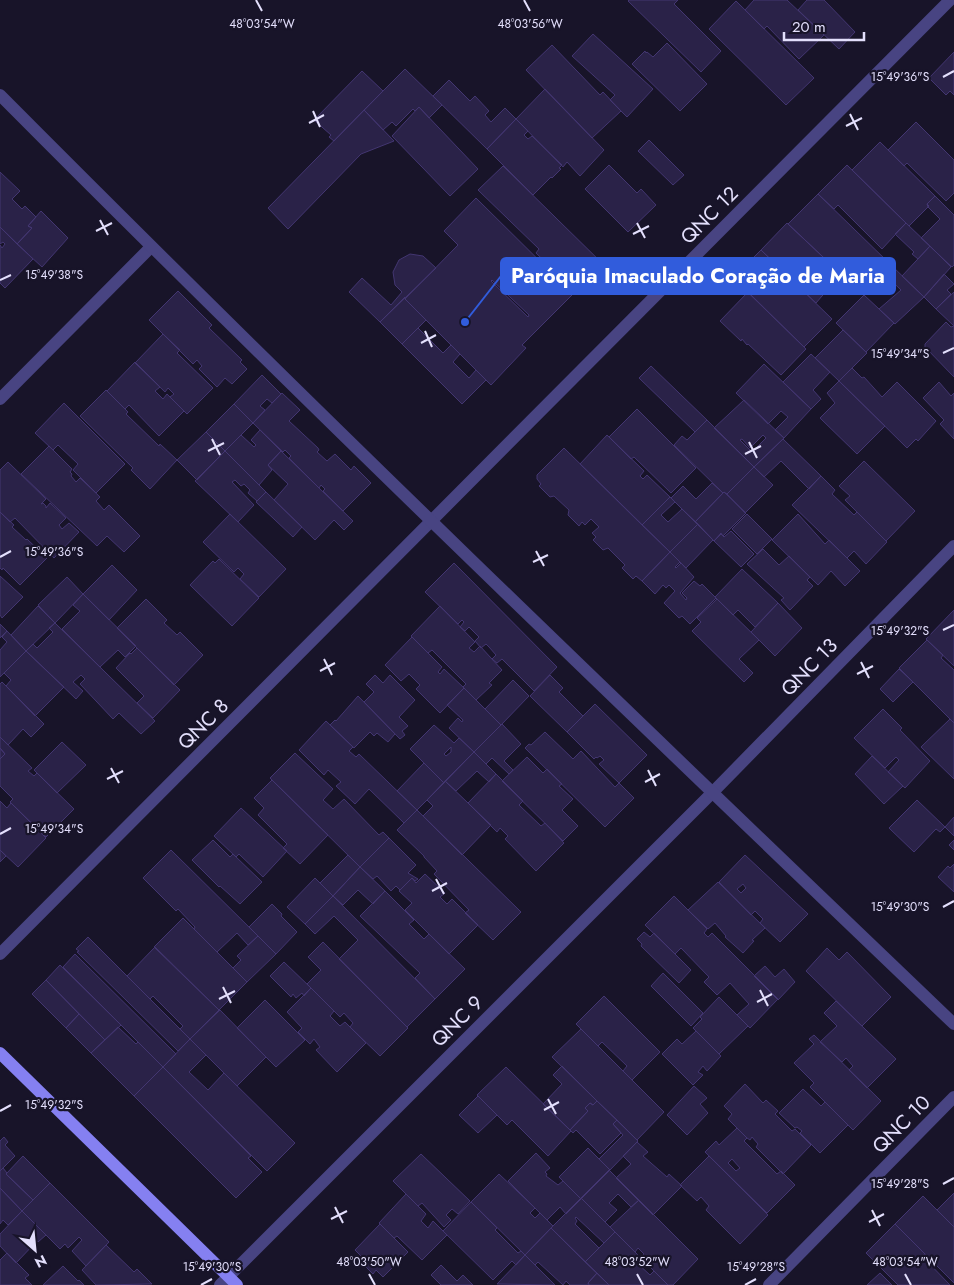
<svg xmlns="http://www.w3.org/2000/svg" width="954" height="1285" font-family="Jost,sans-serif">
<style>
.building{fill:#2a2248;stroke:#433671;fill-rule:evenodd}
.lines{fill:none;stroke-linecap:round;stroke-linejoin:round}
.minor{stroke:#484482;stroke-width:12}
.tertiary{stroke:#484482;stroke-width:12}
.secondary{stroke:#8580f1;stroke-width:12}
.ticks{fill:none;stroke:#e3dffc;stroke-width:2}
.labels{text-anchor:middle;stroke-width:4.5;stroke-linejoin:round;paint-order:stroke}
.street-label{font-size:20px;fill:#e3dffc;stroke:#181429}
.ticks-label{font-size:12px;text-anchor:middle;fill:#e3dffc;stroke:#181429;stroke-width:4.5;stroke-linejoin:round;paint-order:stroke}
.leader{fill:none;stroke:#315cdc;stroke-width:2}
.callout-dot{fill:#315cdc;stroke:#181429;stroke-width:2}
.callout{fill:#315cdc;stroke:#315cdc;stroke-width:2}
.callout-label{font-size:21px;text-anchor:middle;font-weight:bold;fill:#fff}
</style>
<rect width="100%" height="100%" fill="#181429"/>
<!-- building -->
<path class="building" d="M629,0H678L674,4L721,51L701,72L628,1Z
M754,0H787L824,35L799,59L767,26L764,29L745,10Z
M807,0H824L855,32L839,49L798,10Z
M736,1L814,78L786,105L709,29Z
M593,34L653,89L627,117L610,100L615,95L572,56Z
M667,43L707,84L680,111L632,64L645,51L646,53L647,52L653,57Z
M552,45L600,95L603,92L621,111L592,138L526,70Z
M954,52V95L950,91L946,95L929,78Z
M405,69L442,105L429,118L419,107L415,111L413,109L396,126L392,122L383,130L364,110Z
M362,71L383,91L334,141L329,137L331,135L314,120Z
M449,80L470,101L475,96L489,111L485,115L491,122L505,108L516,119L487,149L433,96Z
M545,89L604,150L580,176L567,162L563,167L516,119Z
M419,107L478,169L450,196L392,136Z
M364,110L394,141L361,154L288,229L268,208Z
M516,119L528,131L524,135L528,139L532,136L562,165L559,168L561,169L552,178L551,177L533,195L487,149Z
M916,122L954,160V193L946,201L907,163L904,166L888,150Z
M649,140L684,175L673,185L638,151Z
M880,142L935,196L927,204L929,206L909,226L852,170Z
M609,165L637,193L641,189L656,205L628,232L585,189Z
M847,165L906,223L882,249L838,205L834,209L818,194Z
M503,166L608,269L586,290L580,283L571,292L557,278L560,276L536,253L539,249L478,190Z
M0,172L20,191L12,199L22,209L25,206L36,217L28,226L32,228L17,244L0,227Z
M818,194L924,297L895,324L879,309L901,290L875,265L855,287L788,224Z
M935,196L954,215V265L952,267L921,238L940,219L928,207L927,204Z
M476,198L573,294L522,345L526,348L491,385L405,299L458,245L444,231ZM492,280L529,315L528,317L491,281Z
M41,211L68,238L42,267L17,244L32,228L28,226Z
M787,223L841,274L816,303L761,250Z
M906,223L930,246L918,259L912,254L914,252L895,234Z
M0,227L33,259L5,288L0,283V245L2,248L5,244L3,242L0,244Z
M930,246L951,267L924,297L902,276Z
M761,250L832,319L804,347L733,278Z
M410,254L423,256L436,268L380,322L349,292L362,278L391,305L402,292L395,285L393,272L399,260Z
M944,274L954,284L947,290L951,294L936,309L924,297Z
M178,291L212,325L209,328L242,360L240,362L247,369L232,384L225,378L217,387L199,369L202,366L197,360L193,364L149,320Z
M748,292L806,349L781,375L748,344L747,345L742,339L741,341L720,321Z
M954,292V326L936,309Z
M864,295L894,323L866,352L836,323Z
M405,297V299L426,320L402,344L380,322Z
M946,322L951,327L954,326V377L925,347V344Z
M418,328L443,353L451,345L460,354L453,362L469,378L476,370L486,380L462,404L402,344Z
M843,330L867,353L839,381L815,358Z
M163,334L180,350L177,353L213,388L187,414L170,397L174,394L168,388L165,392L135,363Z
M811,354L830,372L813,390L821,399L811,409L783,382Z
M135,362L160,387L155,391L163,399L167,394L184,411L159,436L129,405L125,409L107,391Z
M764,364L811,409L784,438L775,430L788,417L781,411L768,424L736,393Z
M651,366L707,420L695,432L639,378Z
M852,368L862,378L864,377L882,397L897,382L936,421L918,441L916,439L907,448L839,381Z
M262,375L281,394L272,403L267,399L260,406L265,410L253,423L234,404Z
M839,381L885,426L857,454L820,418L835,403L827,393Z
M939,382L951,396L954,393V439L940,424L944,420L923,398Z
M106,390L128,412L126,414L159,446L160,444L177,460L150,489L131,470L133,468L80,416Z
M282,393L300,410L289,421L318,448L319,450L317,452L327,461L335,454L351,470L354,466L371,483L343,511L323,491L325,489L321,485L319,488L289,458L291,456L285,450L283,452L253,423Z
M744,400L784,438L754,467L714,428ZM763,435L766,438L752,452L740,440L742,439L750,448Z
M64,403L125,464L96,493L73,470L78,464L58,445L53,450L35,433Z
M234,404L253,423L225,451L206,432Z
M637,409L696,468L671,493L634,457L631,459L609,437Z
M707,420L754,467L727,494L724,492L723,493L674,445L682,436L687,440Z
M260,430L281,451L268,465L272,470L259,485L225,451L241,435L254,447L256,445L251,440Z
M206,432L225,451L197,480L177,460Z
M607,435L644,471L640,476L643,479L647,475L670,497L642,525L580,464Z
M783,439L821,476L809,489L781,461L764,477L754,467Z
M49,446L72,469L70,472L72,474L71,476L76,482L80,478L100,497L96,501L104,510L109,505L140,536L124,552L107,536L97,546L21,474Z
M564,448L670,552L642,581L636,576L633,579L622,568L625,565L608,548L603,550L593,540L596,537L592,533L599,527L591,519L585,525L582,522L579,526L568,515L569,510L554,496L550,497L539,486L541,484L537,479V475Z
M225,451L266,492L257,501L248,493L250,490L244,484L241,486L235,480L232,482L254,505L238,522L195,481Z
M281,451L353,521L344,530L334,520L315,540L274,500L288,484L268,465Z
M864,461L915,511L886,541L845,500L850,496L839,486Z
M8,462L46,499L41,504L43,503L46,506V508L50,503L66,518L59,525L62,529L69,523L79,532L54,558L15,518L10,522L0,512V470Z
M754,467L773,485L745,513L727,494Z
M821,476L835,490L832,494L854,515L857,512L887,542L866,564L854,551L847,558L792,505Z
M712,483L723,493L695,522L671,498L683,486L696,499Z
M266,492L302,527L293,537L256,502Z
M724,492L746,513L723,536L721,533L714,541L695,522Z
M670,497L675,502L661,515L668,522L682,509L698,524L670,552L642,525Z
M0,512L14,525L12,527L26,540L27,539L47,558L20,585L3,568L2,570L0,568Z
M230,514L286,569L259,597L240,579L244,574L238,568L234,572L203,542Z
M747,514L772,539L757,554L732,529Z
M798,514L825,544L829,540L860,571L845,586L831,571L818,585L772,540Z
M698,524L713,540L686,568L670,552Z
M731,531L754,554L741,567L714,541L721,534L724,537Z
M763,549L779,565L789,556L810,577L807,580L813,586L790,610L781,600L784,598L747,564Z
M670,552L680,562L675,567L676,568L681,563L694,577L680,593L686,600L687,598L682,593L694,581L700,586L702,584L716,598L690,624L682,616L679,618L664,603L675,591L669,585L666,588L663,585L655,594L642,581Z
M219,559L259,598L232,626L190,585L213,561L215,563Z
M454,563L557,667L534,691L502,659L497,663L492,659L496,655L489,647L486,644L481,648L475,641L479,637L469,627L465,631L460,627L464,622L462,620L458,624L425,592Z
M112,565L137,590L109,620L83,594Z
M742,569L778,603L755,627L738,610L733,615L715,597Z
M0,576L23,597L2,618L0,615Z
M67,577L83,594L55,623L38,605Z
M83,594L136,646L125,657L118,650L100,667L62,629L80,611L73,605Z
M146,599L167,620L164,623L177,635L180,632L203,655L174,685L117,628Z
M717,599L759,640L739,659L753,673L744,682L692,631L701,622L697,618Z
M778,603L802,628L775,656L751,632Z
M38,606L55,623L26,651L11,635Z
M440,606L475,642L469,648L474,652L480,646L502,670L489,683L492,685L476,700L463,687L466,684L432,650L428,653L411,636Z
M954,610V666L926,639Z
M55,623L155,721L141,734L119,713L113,719L80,684L85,679L81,675L73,682L83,691L76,699L26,651L33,644L37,648L53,632L49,628Z
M0,624L7,631L0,638Z
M7,631L26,651L0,677V650L7,642L2,637Z
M412,637L442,667L438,672L440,674L444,669L464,688L440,713L416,689L420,685L409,674L401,681L385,665Z
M927,640L943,655L941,658L954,670V723L899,668Z
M137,648L180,690L153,718L137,703L144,696L116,668L130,653L131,654Z
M26,651L64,687L35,716L6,686L11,680L4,673Z
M899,669L913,682L893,702L880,689Z
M375,675L383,683L390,675L415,700L399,717L408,726L402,731L405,735L400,739L364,702L374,692L366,684Z
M550,675L563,688L559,692L583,716L567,732L530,696Z
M513,680L529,696L501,725L485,709Z
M2,682L44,724L31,737L23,729L8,745L0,737V684Z
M464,688L501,725L474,752L449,728L458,718L462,722L463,720L447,705Z
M358,696L395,734L388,742L377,733L374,736L370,732L354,748L330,725L335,720L336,721Z
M595,704L647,755L619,783L599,764L604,760L600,756L597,758L596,757L594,759L567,732Z
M883,709L902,728L900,730L930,761L905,788L888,772L899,760L896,757L885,768L854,738Z
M950,719L954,723V779L921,747Z
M326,721L353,747L349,751L356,757L359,754L417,810L404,823L369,789L355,804L336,786L341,782L328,770L324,775L299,750Z
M502,724L521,744L504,761L513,770L509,774L492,758L486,764L474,752Z
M434,725L454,743L459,738L474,752L444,783L410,749ZM451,747V752L446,756L444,754Z
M545,732L573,759L581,751L615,787L619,783L634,798L605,827L525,748L529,744L531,745Z
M0,737L32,768L28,771L34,776L37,773L74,809L46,837L10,802L13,799L0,786V759L5,754L0,748Z
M62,742L86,765L57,793L34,770Z
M0,748L5,754L0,759Z
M474,752L496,774L489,782L477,771L456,791L445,781Z
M295,753L333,789L323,800L333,809L344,799L379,835L383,832L389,838L360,867L270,778Z
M872,756L903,786L884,804L855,774Z
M527,757L543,773L547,769L562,784L559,786L573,799L562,810L578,826L563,841L502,781Z
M424,763L444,783L417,810L397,791Z
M496,774L523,801L519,805L541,826L545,823L564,843L536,871L505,839L508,836L500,828L497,832L468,803Z
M272,780L328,835L300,864L283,848L287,844L258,815L264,808L254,798Z
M445,781L491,825L462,855L423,816L433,806L427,800Z
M917,800L945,827L940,832L936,829L914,852L889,828Z
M0,801L7,808L11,803L46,838L18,867L0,850Z
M241,808L287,851L263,877L239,854L236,857L214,836Z
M417,810L521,912L493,940L465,913L469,910L434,874L437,871L424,857V856L397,830Z
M954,817V836L945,827Z
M389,838L416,865L408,873L418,879L415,881L412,878L400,890L396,886L391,891L377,876L373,879L360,867Z
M213,840L230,857L233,854L262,882L240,904L220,886L219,887L192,860Z
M954,840V850L949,845Z
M0,850L6,856L0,862Z
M171,850L258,936L248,945L237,933L217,952L194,929L195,927L178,909L176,911L143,878Z
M348,855L360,867L333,896L320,883Z
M745,855L808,914L780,942L760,923L763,919L755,911L751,915L719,882ZM743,884L746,888L741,893L737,889Z
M954,864V892L938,877L948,866L950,868Z
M360,867L385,891L373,904L358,890L343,905L333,896Z
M425,874L445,893L440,897L447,904L452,899L478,925L449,954L405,910L412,903L399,891L412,878L416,883Z
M315,878L333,896L305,924L287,907Z
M718,882L765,928L752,940L754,941L743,953L725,937L726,936L715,923L708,929L688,910Z
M385,891L414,920L409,924L424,939L429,934L465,969L435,999L415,978L420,973L360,916Z
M333,896L435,999L407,1027L339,959L358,940L334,916L315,934L305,924Z
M674,896L707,929L704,933L708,937L712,933L778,999L750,1028L737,1015L749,1004L730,983L717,995L704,982L709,977L681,948L675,954L645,925Z
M272,904L282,914L281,916L297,932L276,954L249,927Z
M183,918L247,982L219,1010L154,947Z
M644,932L650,937L654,933L691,970L679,983L641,946L642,944L637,939Z
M258,936L276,954L247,982L233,968L241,960L237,956Z
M88,937L190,1039L178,1051L77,952L79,951L76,949Z
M323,942L408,1028L380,1056L350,1027L353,1023L344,1013L340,1017L307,984L321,970L308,957Z
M155,947L219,1010L190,1039L180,1029L183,1026L153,996L150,999L127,976Z
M827,948L839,960L847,952L891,997L862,1026L806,971Z
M75,954L176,1054L163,1067L63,967Z
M284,962L311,988L304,996L302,993L296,998L293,994L291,997L270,976Z
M60,965L121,1025L105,1040L46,980Z
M765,966L775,977L784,969L795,982L778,1000L754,976Z
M663,973L703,1013L691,1026L651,986Z
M46,980L79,1014L66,1028L32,994Z
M311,988L334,1011L330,1016L340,1026L345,1022L366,1043L337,1072L316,1050L320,1047L314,1039L310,1044L298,1032L302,1028L287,1012Z
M604,996L660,1052L632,1080L623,1071L627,1066L602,1042L598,1046L576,1024Z
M719,997L748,1026L719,1054L693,1028L702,1019L700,1017Z
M265,1000L305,1040L276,1067L237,1028Z
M836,1001L896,1059L867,1088L849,1070L853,1066L846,1058L842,1062L820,1042L837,1026L824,1013Z
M220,1010L266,1057L237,1086L190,1039Z
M79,1014L105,1040L91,1053L66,1028Z
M118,1027L136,1044L138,1042L163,1067L134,1096L91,1053Z
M581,1029L664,1112L637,1140L552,1057Z
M696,1031L721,1056L707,1071L703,1066L698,1072L703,1075L693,1085L662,1054L677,1039L682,1044Z
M814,1035L881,1101L853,1130L810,1087L814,1083L794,1063L814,1044L809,1039Z
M190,1039L206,1055L189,1072L208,1090L224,1073L295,1143L267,1171L163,1067Z
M562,1066L597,1101L593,1105L590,1103L585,1108L588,1111L570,1130L543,1104L562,1084L553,1075Z
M163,1067L251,1156L248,1158L262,1172L236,1198L134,1096Z
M506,1067L571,1131L548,1156L512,1120L507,1125L477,1095Z
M745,1084L763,1103L766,1100L778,1111L775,1114L792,1131L795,1129L811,1145L783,1174L756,1147L758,1144L752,1137L750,1140L747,1138L728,1119L732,1114L724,1106Z
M694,1086L707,1098L700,1104L708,1113L687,1135L667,1115Z
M803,1089L821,1106L825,1102L848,1125L820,1153L800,1133L802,1131L797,1127L795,1128L779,1113Z
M478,1096L497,1115L478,1133L459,1115Z
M597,1101L617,1120L613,1124L621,1133L600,1154L576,1130L573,1133L570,1130L588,1111L585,1108L590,1103L593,1105Z
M617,1120L638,1141L610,1170L599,1159L623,1135L613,1124Z
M737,1128L747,1138L744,1141L777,1174L781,1171L795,1185L767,1213L705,1152L716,1141L719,1145ZM732,1159L740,1168L736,1171L728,1163Z
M4,1137L8,1142L5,1145L15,1156L0,1171V1141Z
M637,1142L648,1152L643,1156L667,1177L669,1174L682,1186L653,1215L616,1178L631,1164L623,1156Z
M588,1148L610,1170L581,1199L559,1177Z
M536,1153L550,1168L545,1172L547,1174L546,1176L558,1185L563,1181L581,1199L566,1214L560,1207L547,1220L508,1181Z
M421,1154L470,1201L458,1214L452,1209L446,1215L451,1220L444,1227L422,1203L418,1206L393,1181Z
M23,1156L50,1183L33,1200L6,1174Z
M709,1156L768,1215L740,1244L706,1210L709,1206L701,1197L697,1201L680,1185Z
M3,1168L7,1173L6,1174L33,1200L22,1211L0,1188V1171Z
M609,1170L639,1200L631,1207L618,1194L609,1203L617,1210L605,1222L581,1198Z
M499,1174L535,1208L530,1213L535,1218L540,1213L553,1226L525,1255L471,1202Z
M50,1183L109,1242L86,1266L72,1251L82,1240L79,1237L68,1248L65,1244L60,1249L22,1211Z
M0,1188L22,1211L8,1225L3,1220L0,1224Z
M954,1193V1227L937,1210Z
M406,1194L426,1214L421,1221L428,1228L433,1221L447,1235L422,1260L397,1236L394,1238L379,1223Z
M923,1196L954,1227V1283L895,1224Z
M581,1198L615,1232L604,1243L576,1217L575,1218L577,1221L575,1224L599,1248L585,1262L551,1228Z
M639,1200L698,1259L673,1285H668L642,1259L640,1258L644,1254L638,1248L635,1252L610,1227Z
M471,1202L497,1228L495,1230L518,1253L521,1251L525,1255L516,1265L512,1261L493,1280L443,1231Z
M22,1211L46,1235L38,1242L37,1241L16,1263L0,1246V1234Z
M380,1224L408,1252L383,1277L376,1270L373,1274L360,1261L363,1258L355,1250Z
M895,1224L925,1254L922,1256L950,1285H898L866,1253Z
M551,1228L597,1273L588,1283L589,1285H570L566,1281L563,1285L538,1262L535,1265L525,1255Z
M615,1232L642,1259L637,1263L650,1275L654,1271L668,1285H609L585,1262Z
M106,1245L134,1272L137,1269L152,1284L96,1285L82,1270Z
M7,1253L29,1275L25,1278L32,1285H0V1260Z
M525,1255L555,1285L497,1284Z
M441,1265L457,1281L463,1275L473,1285H441L431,1275Z
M63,1266L78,1281L79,1280L84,1285H43Z
M597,1273L609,1285H589L588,1283Z
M880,1273L892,1285H867Z"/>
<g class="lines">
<!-- minor -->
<path class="minor" d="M0,399L151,247
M0,954L950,0
M220,1285L712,793L954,546
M769,1285L954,1097"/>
<!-- tertiary -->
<path class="tertiary" d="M0,95C313,410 633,717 954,1024"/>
<!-- secondary -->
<path class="secondary" d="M0,1053L237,1285"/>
</g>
<!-- ticks -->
<path class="ticks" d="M256,0L262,11M524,0L530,11M943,77L954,71M313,111L320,127M850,114L858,130M309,123L324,115M846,126L862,118M100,220L108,235M637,223L645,238M96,231L112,223M633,234L649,226M0,280L11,275M425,331L432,347M421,343L436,335M943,353L954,348M212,439L220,455M749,442L757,458M208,451L224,443M745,454L761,446M536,551L544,566M0,557L11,551M533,562L548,555M943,630L954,625M324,659L332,675M861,662L869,678M320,671L335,663M857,674L873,666M111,768L119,783M648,770L656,786M107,779L123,771M645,782L660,774M0,834L11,828M436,879L444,894M432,891L447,883M943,907L954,901M223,987L231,1003M760,990L768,1006M219,999L235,991M757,1002L772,994M548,1099L556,1114M544,1110L559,1102M0,1111L11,1105M943,1184L954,1178M335,1207L343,1223M872,1210L880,1226M331,1219L347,1211M869,1222L884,1214M369,1274L375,1285M637,1274L643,1285M905,1274L911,1285M201,1285L212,1279M745,1285L756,1279"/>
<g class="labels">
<!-- street labels -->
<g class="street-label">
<text transform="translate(709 215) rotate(-45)" y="7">QNC 12</text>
<text transform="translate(809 667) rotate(-46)" y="7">QNC 13</text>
<text transform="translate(203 724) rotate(-45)" y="7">QNC 8</text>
<text transform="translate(457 1021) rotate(-45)" y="7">QNC 9</text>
<text transform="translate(901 1124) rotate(-45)" y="7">QNC 10</text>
</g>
</g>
<g class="ticks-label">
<text x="262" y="28">48°03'54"W</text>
<text x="530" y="28">48°03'56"W</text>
<text x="900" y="81">15°49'36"S</text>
<text x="54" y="279">15°49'38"S</text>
<text x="900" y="358">15°49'34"S</text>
<text x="54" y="556">15°49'36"S</text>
<text x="900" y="635">15°49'32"S</text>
<text x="54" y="833">15°49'34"S</text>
<text x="900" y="911">15°49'30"S</text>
<text x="54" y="1109">15°49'32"S</text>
<text x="900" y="1188">15°49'28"S</text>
<text x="369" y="1266">48°03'50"W</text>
<text x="637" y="1266">48°03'52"W</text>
<text x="905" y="1266">48°03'54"W</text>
<text x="212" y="1271">15°49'30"S</text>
<text x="756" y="1271">15°49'28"S</text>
</g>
<!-- callouts -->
<path class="leader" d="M465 322L501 276"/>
<circle class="callout-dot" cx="465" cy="322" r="5"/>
<rect class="callout" x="501" y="258" width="394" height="36" rx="5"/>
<g class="callout-label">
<text x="698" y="283">Paróquia Imaculado Coração de Maria</text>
</g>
<!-- north arrow -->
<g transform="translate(35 1250) rotate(153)" stroke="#181429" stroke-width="4" paint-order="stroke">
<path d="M0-4L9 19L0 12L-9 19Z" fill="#e3dffc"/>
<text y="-8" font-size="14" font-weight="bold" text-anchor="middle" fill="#e3dffc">N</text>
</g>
<!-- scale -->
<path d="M784 32v8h80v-8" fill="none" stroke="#e3dffc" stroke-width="2.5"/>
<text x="792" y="32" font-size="15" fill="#e3dffc" stroke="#181429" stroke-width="4" paint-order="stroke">20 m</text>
</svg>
